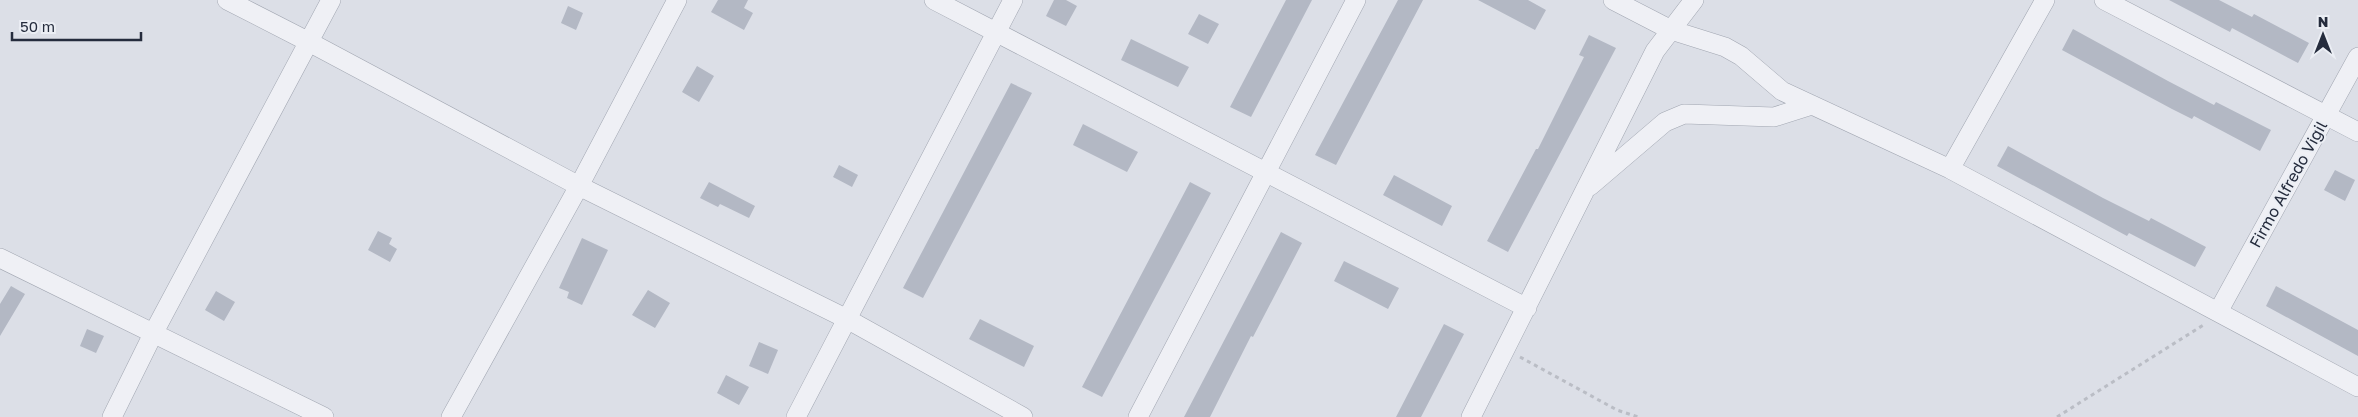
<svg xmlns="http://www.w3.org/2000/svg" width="2358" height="417" font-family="'Golos Text',sans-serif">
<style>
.building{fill:#b3b8c4}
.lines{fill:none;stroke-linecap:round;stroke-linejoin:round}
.minor-casing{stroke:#a1a6b1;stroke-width:20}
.path{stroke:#babdc5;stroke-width:3;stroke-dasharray:4 4;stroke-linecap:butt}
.minor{stroke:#eff0f5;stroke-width:19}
.labels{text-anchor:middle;stroke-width:4;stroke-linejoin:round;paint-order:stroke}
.street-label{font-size:16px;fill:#252c3d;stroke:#ebeef4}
</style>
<rect width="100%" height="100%" fill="#dcdfe7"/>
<!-- building -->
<path class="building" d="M718,0H748L744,8L753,13L744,30L711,12Z
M1054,0H1066L1077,6L1066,26L1046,16Z
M1286,0H1312L1251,117L1230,107Z
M1398,0H1423L1336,165L1315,155Z
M1478,0H1528L1546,10L1535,30Z
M2169,0H2219L2252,17L2254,14L2309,43L2298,63L2232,28L2230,32Z
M568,6L583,13L576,30L561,23Z
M1199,14L1219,24L1208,44L1188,34Z
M2073,29L2168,81L2214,105L2216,102L2271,130L2260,151L2194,116L2192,119L2172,109L2062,50Z
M1589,35L1616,48L1508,252L1487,241L1536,149H1538L1584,57L1579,55Z
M1131,39L1189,67L1178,87L1121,60Z
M697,66L714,76L699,102L682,92Z
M1011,83L1032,93L923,298L903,288Z
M1083,124L1138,152L1127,172L1073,145Z
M2008,146L2103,198L2149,221L2151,218L2206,247L2195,267L2129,233L2127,236L1997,166Z
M839,165L858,175L852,187L833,177Z
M2335,170L2355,180L2345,201L2324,190Z
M1394,175L1452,206L1442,226L1383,195Z
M709,182L755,206L749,218L720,204L718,207L700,198Z
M1190,182L1211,193L1102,397L1082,387Z
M378,231L392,238L389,244L397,249L390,262L368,250Z
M1281,232L1302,243L1253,337L1251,336L1210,417H1184Z
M582,238L608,250L582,305L567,298L569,292L559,288Z
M1344,261L1399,288L1388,309L1334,281Z
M11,286L25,294L0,336V304Z
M2276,286L2358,330V356L2266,306Z
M648,290L670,303L655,328L632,315Z
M216,291L235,302L224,321L205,310Z
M980,319L1034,346L1024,367L969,339Z
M1444,324L1464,334L1421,417H1396Z
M87,329L104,336L96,353L80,346Z
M759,342L778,350L768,374L749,366Z
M726,375L749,387L739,405L717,393Z"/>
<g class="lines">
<!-- minor casing -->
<g class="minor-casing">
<path id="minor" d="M227,0L309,42L579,186L847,319L1023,417
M934,0L1527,308
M1613,0L1671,30L1725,47L1741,56L1782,91L1950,169L2358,387
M2104,0L2358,132
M1950,169L2045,0
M1590,186L1665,122L1684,114L1774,117L1812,105
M0,258L324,417
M2218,312L2358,57
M112,417L154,332L331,0
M451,417L579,186L677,0
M796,417L1013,0
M1138,417L1356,0
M1471,417L1655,51L1694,0"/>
</g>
<!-- path -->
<path class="path" d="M1520,357L1617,410L1638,417
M2057,417L2205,324"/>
<!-- minor -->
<use href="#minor" class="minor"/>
</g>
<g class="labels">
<!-- street labels -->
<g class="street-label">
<text transform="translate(2288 184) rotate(-61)" y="6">Firmo Alfredo Vigil</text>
</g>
</g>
<!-- north arrow -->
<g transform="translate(2323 35)" stroke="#ebeef4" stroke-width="4" paint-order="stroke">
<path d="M0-4L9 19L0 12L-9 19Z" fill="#252c3d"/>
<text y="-8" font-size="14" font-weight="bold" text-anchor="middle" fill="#252c3d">N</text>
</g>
<!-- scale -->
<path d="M12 32v8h129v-8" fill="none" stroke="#252c3d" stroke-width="2.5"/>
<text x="20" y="32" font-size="15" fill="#252c3d" stroke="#ebeef4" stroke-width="4" paint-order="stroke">50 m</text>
</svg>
